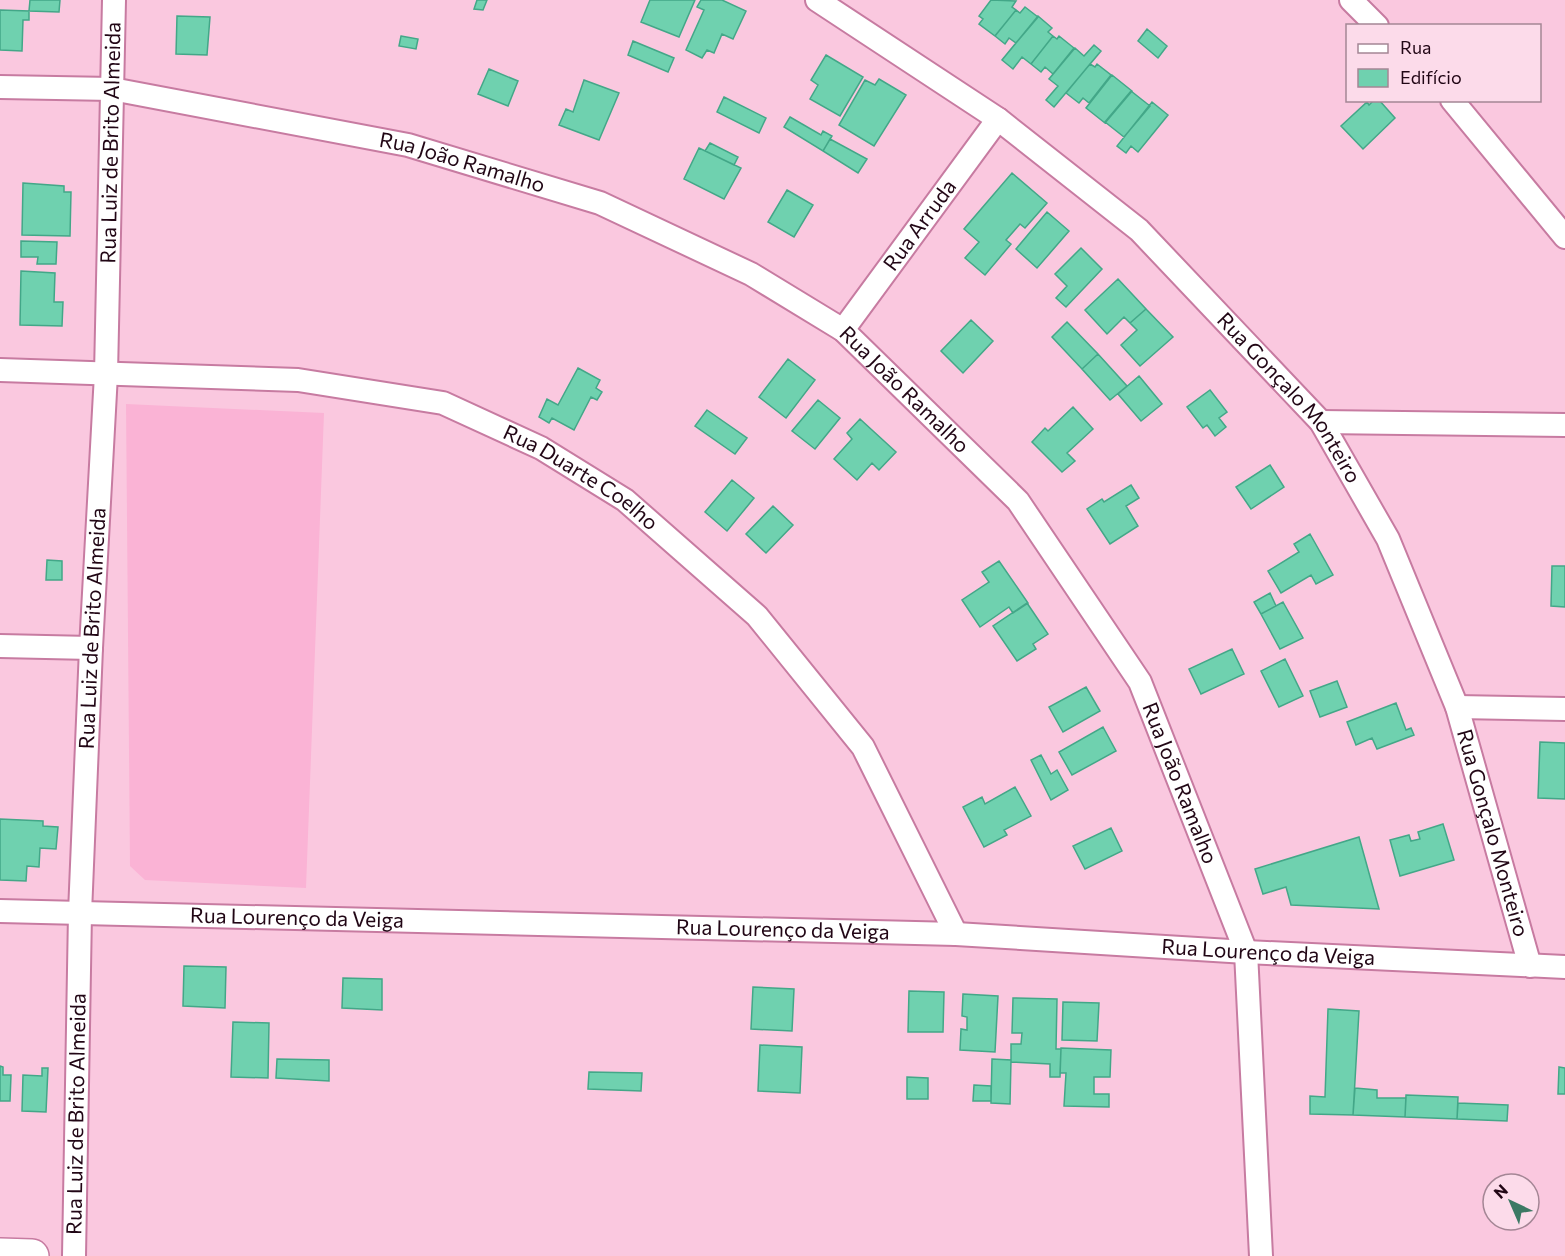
<svg xmlns="http://www.w3.org/2000/svg" width="1565" height="1256" font-family="Commissioner,sans-serif">
<style>
.built{fill:#fab3d5}
.building{fill:#6fd1af;stroke:#43a788;stroke-width:1.5}
.lines{fill:none;stroke-linecap:round;stroke-linejoin:round}
.street-casing{stroke:#c77ba1;stroke-width:26}
.secondary-casing{stroke:#c77ba1;stroke-width:36}
.street{stroke:#fff;stroke-width:22}
.secondary{stroke:#fff;stroke-width:33}
.labels{text-anchor:middle;stroke-width:5;stroke-linejoin:round;paint-order:stroke}
.street-label{font-size:21px;fill:#210615;stroke:#fcdbea}
</style>
<rect width="100%" height="100%" fill="#fac8df"/>
<!-- built -->
<path class="built" d="M126,404L324,413L306,888L145,880L130,866Z"/>
<!-- building -->
<path class="building" d="M30,0H60L59,12L29,11Z
M477,0H487L483,10L474,9Z
M650,0H695L679,37L641,22Z
M701,0H722L746,11L733,39L722,34L714,53L707,50L702,58L686,50L704,10L697,7Z
M991,0L1016,1L1012,7L1016,10L995,36L979,24L983,19L979,16Z
M1025,7L1038,17L1016,43L1009,38L1005,44L995,36L1016,10L1020,13Z
M0,10L29,11V20H23L22,51L0,50Z
M177,16L210,17L207,55L176,54Z
M1038,16L1052,28L1048,32L1053,36L1031,64L1022,57L1013,69L1002,60Z
M1147,29L1167,46L1158,58L1138,41Z
M401,36L418,39L416,49L399,46Z
M1053,36L1057,39L1059,36L1074,48L1053,74L1045,67L1041,72L1031,64Z
M633,41L674,58L668,72L628,55Z
M1094,45L1101,51L1054,107L1046,100L1058,86L1049,79L1075,48L1084,56Z
M826,55L863,77L840,116L810,99L818,85L811,80Z
M1090,64L1095,67L1097,64L1111,75L1089,103L1083,98L1079,103L1066,93Z
M489,69L518,81L508,106L478,94Z
M1112,75L1132,91L1105,123L1086,108Z
M879,79L906,95L874,146L839,125L865,80L875,85Z
M584,80L619,93L599,140L559,125L566,109L573,112Z
M1131,91L1150,106L1124,137L1105,122Z
M724,97L766,118L759,133L717,112Z
M1374,100H1379L1395,118L1363,149L1341,126L1367,102L1369,105Z
M1152,102L1168,115L1138,152L1131,146L1126,153L1117,146Z
M790,117L821,135L823,131L832,136L823,151L784,127Z
M830,139L867,159L858,173L823,151Z
M710,143L738,157L734,165L705,151Z
M699,148L741,168L724,199L684,179Z
M1012,173L1047,203L1025,228L1020,224L1006,240L1011,244L985,275L965,258L979,242L964,229Z
M23,183L64,186V192H71L70,236L22,235Z
M787,190L813,205L794,237L768,222Z
M1047,212L1069,231L1037,268L1016,249Z
M21,241L57,242L56,264H37L38,257H21Z
M1081,248L1102,269L1066,307L1056,298L1067,286L1055,274Z
M21,271L55,273L54,302H63L62,326L20,325Z
M1118,279L1146,309L1130,323L1124,317L1107,334L1085,310Z
M1146,309L1173,337L1140,366L1121,345L1137,330L1130,323Z
M971,320L993,341L963,373L941,351Z
M1067,322L1098,354L1082,369L1052,337Z
M1098,354L1127,386L1110,400L1082,369Z
M788,359L815,380L786,418L759,397Z
M578,368L600,380L596,388L602,392L597,400L591,397L574,430L552,418L549,423L539,417L547,399L558,405Z
M1139,376L1162,404L1141,421L1118,394Z
M1210,390L1227,412L1219,418L1226,427L1215,436L1207,425L1203,428L1187,407Z
M818,400L840,418L815,449L792,431Z
M1073,407L1093,429L1067,453L1075,461L1062,472L1032,442L1045,428L1048,431Z
M707,410L747,438L735,454L695,426Z
M860,419L896,452L879,470L872,463L857,480L834,459L852,439L847,433Z
M1270,465L1284,487L1251,509L1236,487Z
M732,480L754,498L727,531L705,512Z
M1131,485L1139,498L1126,506L1138,526L1110,544L1087,509L1102,499L1104,502Z
M773,506L793,525L766,553L746,534Z
M1310,534L1333,575L1316,584L1311,575L1281,593L1268,571L1299,552L1294,544Z
M47,560L62,561V580H46Z
M999,561L1028,603L1013,613L1009,607L980,627L962,600L989,582L982,572Z
M1552,566H1565V607L1551,606Z
M1270,593L1276,606L1261,614L1254,602Z
M1283,602L1303,638L1280,649L1261,614Z
M1027,603L1048,634L1033,644L1036,649L1017,661L993,626Z
M1232,649L1244,674L1201,694L1189,669Z
M1285,659L1303,696L1279,707L1261,671Z
M1337,681L1347,707L1320,717L1310,691Z
M1086,687L1100,711L1063,732L1049,707Z
M1396,703L1406,730L1411,728L1414,735L1377,749L1372,738L1356,745L1347,722Z
M1103,727L1116,751L1072,775L1059,752Z
M1540,742L1565,743V799L1538,798Z
M1041,755L1051,774L1057,770L1068,790L1051,800L1031,760Z
M1015,787L1031,816L1004,830L1007,835L984,847L963,807L982,797L985,804Z
M0,819L43,821V826L58,827L56,849L40,848L39,867L27,866L26,881L0,880Z
M1443,824L1454,860L1400,876L1390,840L1409,835L1411,841L1420,839L1418,832Z
M1111,828L1122,851L1085,869L1073,846Z
M1359,837L1379,909L1291,905L1286,887L1263,894L1255,869Z
M184,966L226,967L225,1008L183,1006Z
M343,978L382,979V1010L342,1008Z
M753,987L794,989L792,1031L751,1029Z
M909,991L944,992L943,1032H908Z
M963,994L998,996L995,1052L960,1050L961,1029L967,1030V1017L962,1016Z
M1013,998L1057,999L1056,1049H1061L1060,1077H1050V1064L1011,1062V1044H1021L1022,1033H1012Z
M1063,1002L1099,1003L1097,1041L1062,1040Z
M1328,1009L1359,1011L1353,1115L1310,1114V1096L1325,1097Z
M233,1022L269,1023L268,1078L231,1077Z
M760,1045L802,1047L800,1093L758,1091Z
M1061,1048L1111,1050L1110,1077H1094V1094H1109V1107L1064,1106L1066,1073H1060Z
M277,1059L329,1060V1081L276,1078Z
M992,1059L1011,1060L1010,1104L991,1103Z
M0,1066L3,1067V1075H11L10,1101H0Z
M1559,1067L1565,1068V1094H1558Z
M42,1068H48L46,1112L22,1111L23,1075L42,1076Z
M589,1072L642,1073L641,1091L588,1089Z
M907,1077L928,1078V1099H907Z
M974,1085L991,1086V1101H973Z
M1355,1088L1377,1090V1098H1406L1405,1117L1353,1115Z
M1406,1095L1458,1097L1457,1119L1405,1117Z
M1458,1103L1508,1105L1507,1121L1457,1119Z"/>
<g class="lines">
<!-- street casing -->
<g class="street-casing">
<g id="street">
<path id="s1" d="M817,0L998,119L1139,230L1321,422L1388,539L1457,707L1530,966"/>
<path d="M1351,0L1377,26"/>
<path id="s2" d="M0,87L112,89L408,145L600,203L751,274L843,330L1018,501L1140,682L1246,952L1261,1256"/>
<path d="M1452,100L1565,237"/>
<path id="s3" d="M843,330L998,119"/>
<path id="s4" d="M0,370L298,380L443,403L541,448L625,500L757,616L863,747L956,934"/>
<path d="M1321,422L1565,425"/>
<path d="M0,646L91,648"/>
<path d="M1457,707L1565,709"/>
<path id="s5" d="M0,911L956,934L1246,952L1565,967"/>
<path id="s6" d="M74,1256L80,913L91,648L106,374L114,0"/>
</g>
</g>
<!-- secondary casing -->
<g class="secondary-casing">
<path id="secondary" d="M0,1255L32,1256"/>
</g>
<!-- street -->
<use href="#street" class="street"/>
<!-- secondary -->
<use href="#secondary" class="secondary"/>
</g>
<g class="labels">
<!-- street labels -->
<g class="street-label">
<text dy="7" stroke="none"><textPath href="#s6" startOffset="1114">Rua Luiz de Brito Almeida</textPath></text>
<text dy="7" stroke="none"><textPath href="#s2" startOffset="470">Rua João Ramalho</textPath></text>
<text dy="7" stroke="none"><textPath href="#s3" startOffset="130">Rua Arruda</textPath></text>
<text dy="7" stroke="none"><textPath href="#s2" startOffset="974">Rua João Ramalho</textPath></text>
<text dy="7" stroke="none"><textPath href="#s1" startOffset="622">Rua Gonçalo Monteiro</textPath></text>
<text dy="7" stroke="none"><textPath href="#s4" startOffset="602">Rua Duarte Coelho</textPath></text>
<text dy="7" stroke="none"><textPath href="#s6" startOffset="628">Rua Luiz de Brito Almeida</textPath></text>
<text dy="7" stroke="none"><textPath href="#s2" startOffset="1460">Rua João Ramalho</textPath></text>
<text dy="7" stroke="none"><textPath href="#s1" startOffset="1108">Rua Gonçalo Monteiro</textPath></text>
<text dy="7" stroke="none"><textPath href="#s5" startOffset="297">Rua Lourenço da Veiga</textPath></text>
<text dy="7" stroke="none"><textPath href="#s5" startOffset="783">Rua Lourenço da Veiga</textPath></text>
<text dy="7" stroke="none"><textPath href="#s5" startOffset="1269">Rua Lourenço da Veiga</textPath></text>
<text dy="7" stroke="none"><textPath href="#s6" startOffset="142">Rua Luiz de Brito Almeida</textPath></text>
</g>
</g>
<!-- legend -->
<rect x="1346" y="24" width="195" height="78" fill="#fcdbea" stroke="#a48695" stroke-width="1.5"/>
<rect x="1358" y="44" width="30" height="9" fill="#ffffff" stroke="#a48695" stroke-width="1.5"/>
<text x="1400" y="54" font-size="18" fill="#210615">Rua</text>
<rect x="1358" y="69" width="30" height="18" fill="#6fd1af" stroke="#a48695" stroke-width="1.5"/>
<text x="1400" y="84" font-size="18" fill="#210615">Edifício</text>
<!-- north arrow -->
<g transform="translate(1511 1202) rotate(316)"><circle r="28" fill="#fcdbea" stroke="#a48695" stroke-width="1.5"/>
<path d="M0-4.5L10 22L0 15L-10 22Z" fill="#3c7964"/>
<text y="-9" font-size="16" font-weight="bold" text-anchor="middle" fill="#210615">N</text>
</g>
</svg>
